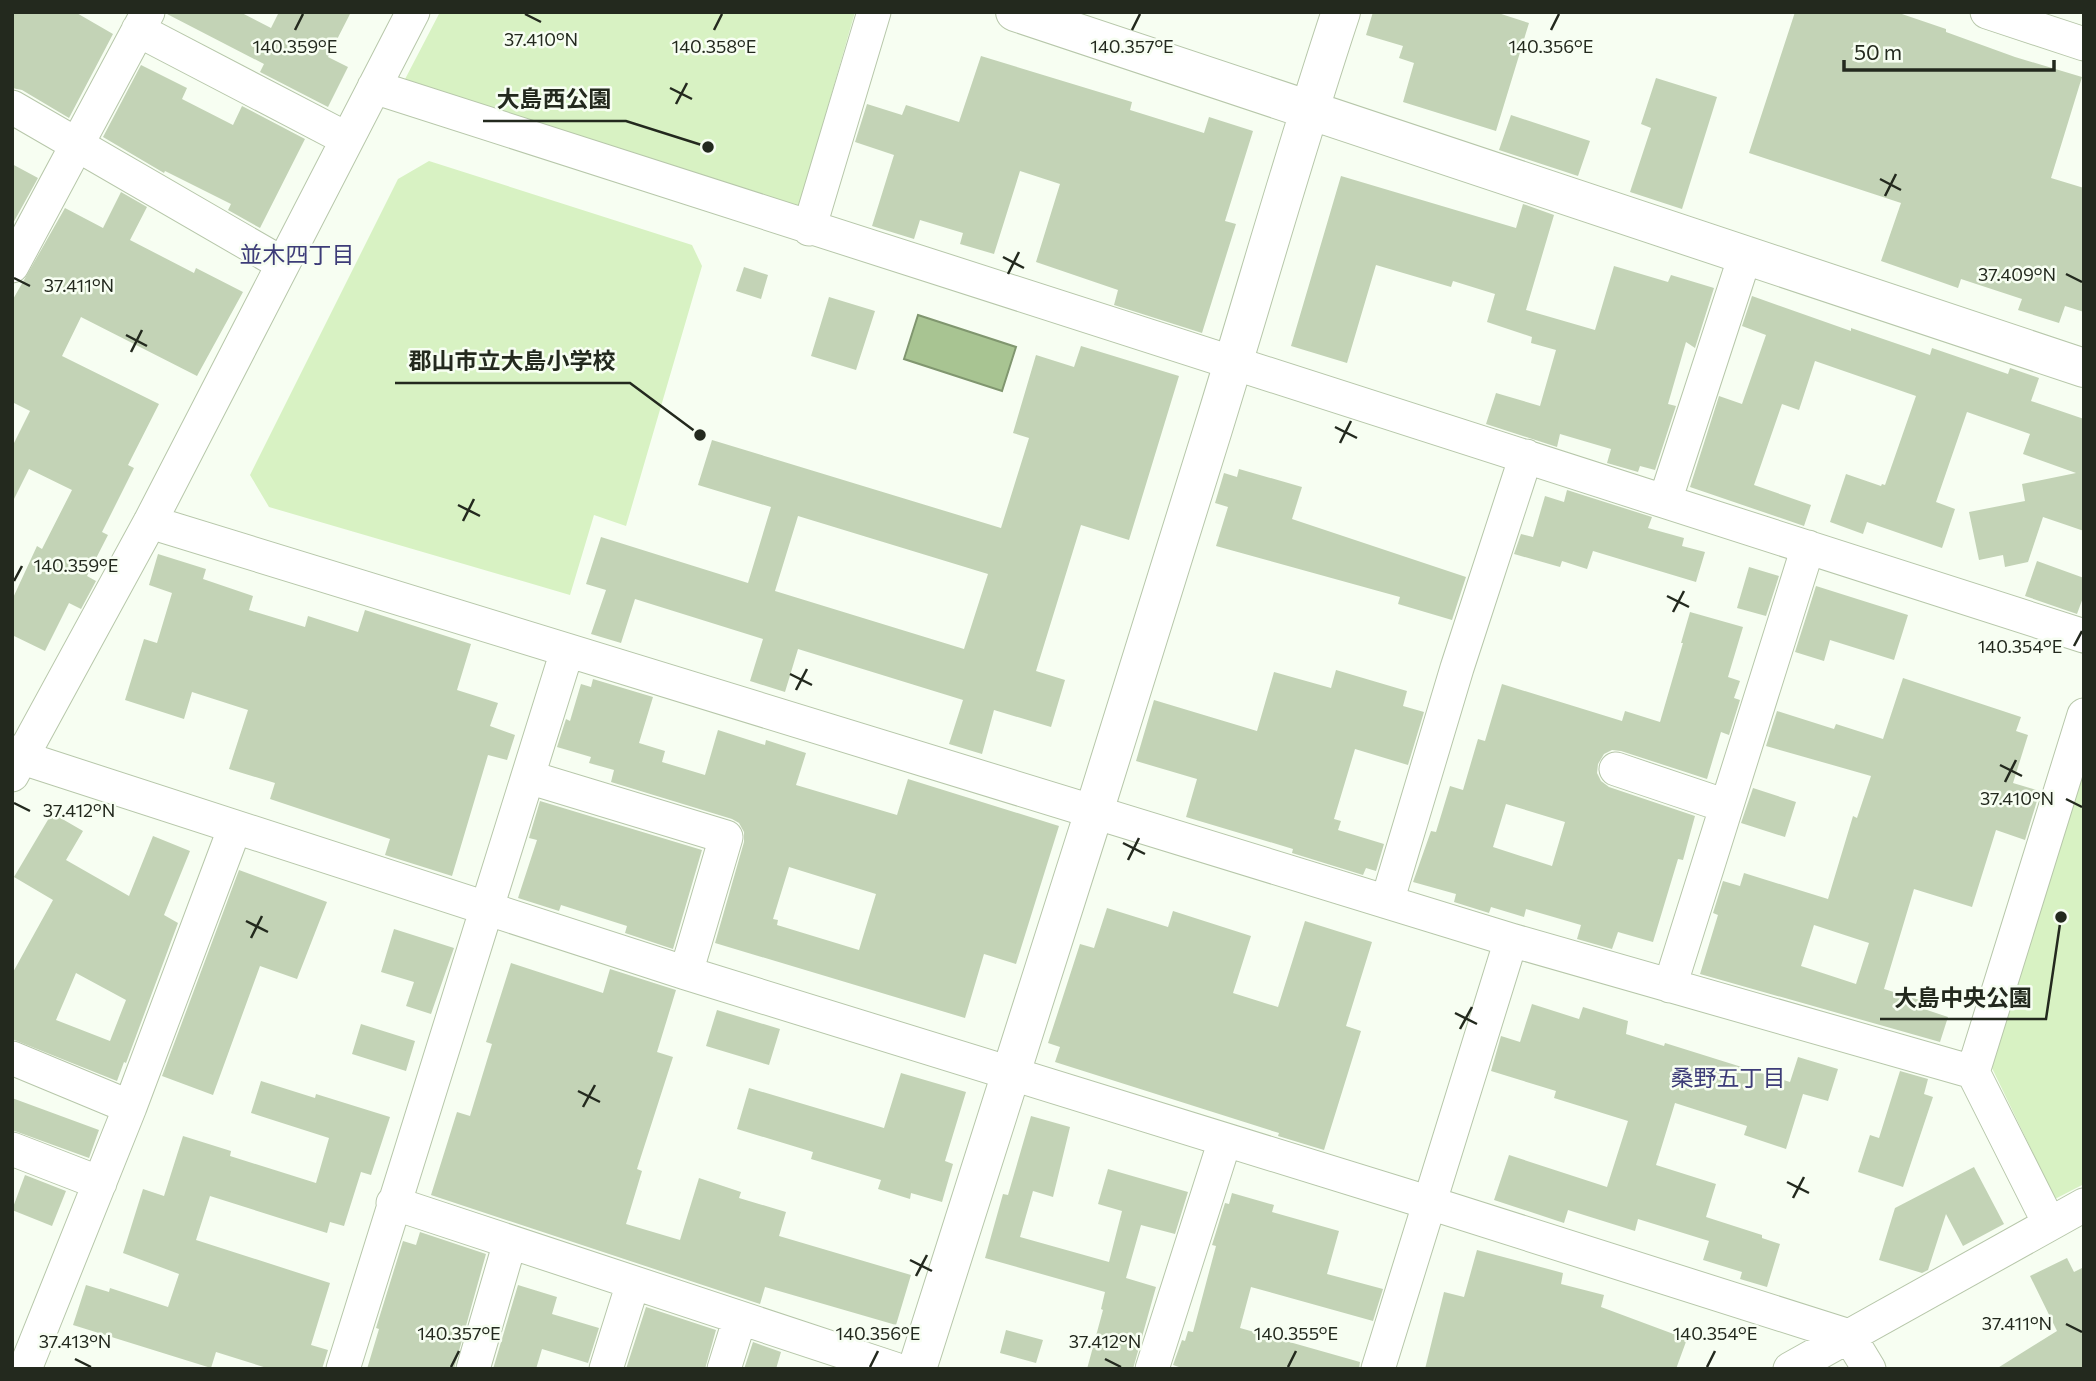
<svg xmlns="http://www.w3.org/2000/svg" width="2096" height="1381" font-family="Commissioner,'Noto Sans JP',sans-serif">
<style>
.green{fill:#d8f2c3}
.water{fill:#a8c492;stroke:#80966f;stroke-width:2}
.building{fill:#c3d3b6;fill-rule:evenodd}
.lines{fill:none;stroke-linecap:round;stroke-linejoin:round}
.minor-casing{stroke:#b7c7aa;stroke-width:35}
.tertiary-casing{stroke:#b7c7aa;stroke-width:40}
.minor{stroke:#fff;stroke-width:33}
.tertiary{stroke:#fff;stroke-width:38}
.ticks{fill:none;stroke:#23291e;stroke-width:2.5}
.labels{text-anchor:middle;stroke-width:5;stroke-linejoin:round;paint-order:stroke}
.neighbourhood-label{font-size:23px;fill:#3d3c78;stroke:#f7fef2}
.ticks-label{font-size:18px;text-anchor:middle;fill:#23291e;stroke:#f7fef2;stroke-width:5;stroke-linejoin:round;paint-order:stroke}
.leader{fill:none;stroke:#23291e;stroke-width:2.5}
.callout-dot{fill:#23291e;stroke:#f7fef2;stroke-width:2.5}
.callout-label{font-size:23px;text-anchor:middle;font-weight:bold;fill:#23291e;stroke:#f7fef2;stroke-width:5;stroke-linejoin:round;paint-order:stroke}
</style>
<rect width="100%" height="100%" fill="#f7fef2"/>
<!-- green -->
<path class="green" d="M440,12H855L798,211L403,83Z
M429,161L692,245L702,266L626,526L594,515L570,595L269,507L250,475L398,179Z
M2084,766V1184L2055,1199L1992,1068Z"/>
<!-- water -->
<path class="water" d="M918,315L1016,347L1002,391L904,359Z"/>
<!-- building -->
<path class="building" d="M12,12H75L113,34L69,118L22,90L12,88Z
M167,12H240L271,28L279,12H351L328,57L348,67L328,107L260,72L264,64L167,14Z
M1373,12H1495L1529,23L1496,131L1403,102L1414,63L1399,58L1403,46L1366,35Z
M1795,12H1896L1946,29V32L2015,57L2082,77L2051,178L2084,188V312L2065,306L2059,323L2018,310L2022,299L1961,279L1958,288L1881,261L1901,203L1749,153Z
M981,56L1132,102L1130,110L1204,133L1209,117L1253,131L1225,221L1236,224L1202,333L1114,305L1118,290L1036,262L1060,184L1020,171L994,254L960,244L963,233L920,220L914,239L872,226L894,155L855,142L867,104L902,115L906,105L959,122Z
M141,65L187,88L182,99L233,125L242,106L305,139L260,228L228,210L231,204L165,171L164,173L103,137Z
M1656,78L1717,97L1682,209L1630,192L1651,128L1641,124Z
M1511,115L1590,141L1578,176L1499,150Z
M12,164L38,178L12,225Z
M1341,176L1516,228L1523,204L1554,215L1526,310L1595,330L1614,266L1668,282L1671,275L1714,288L1695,348L1686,342L1668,404L1676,406L1655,470L1640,466L1638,472L1607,463L1611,449L1560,434L1557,447L1486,424L1496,393L1540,406L1556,350L1531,343L1532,337L1487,322L1495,294L1453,281L1451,287L1376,265L1347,363L1291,346Z
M121,192L147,207L130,240L194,273L196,268L243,292L197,376L81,317L62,356L159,404L128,465L134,468L102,532L108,535L87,576L96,581L81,609L69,603L45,651L12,635V600L37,546L42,549L72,490L29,469L12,503V447L30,411L12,402V301L65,208L103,228Z
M744,267L768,275L761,299L736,291Z
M1752,296L1851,331V328L1930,355L1932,348L2008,374L2010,368L2039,378L2031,401L2084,419V531L2043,517L2028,562L2005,567L2003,555L1979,560L1969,512L2025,501L2022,484L2076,473L2023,454L2030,434L1967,412L1936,502L1955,509L1942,548L1867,522L1863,534L1830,522L1846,474L1881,486L1882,484L1885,485L1916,396L1815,361L1799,410L1782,404L1754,485L1811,505L1804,526L1690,487L1719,396L1742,404L1766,335L1742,326Z
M829,297L875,311L856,370L811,356Z
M1081,346L1179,376L1129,540L1081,525L1036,671L1065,680L1051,727L994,710L982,754L949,744L963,700L798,649L785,692L750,681L763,639L635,599L621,643L591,634L606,590L586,584L601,537L748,583L771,507L698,485L712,440L1001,528L1029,438L1013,433L1036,355L1074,367ZM798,516L988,574L964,649L775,591Z
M1239,469L1302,487L1292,519L1466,577L1452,620L1398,604L1400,597L1216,546L1228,507L1215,503L1224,473L1237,477Z
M1567,490L1652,517L1648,528L1684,538L1682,546L1705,552L1696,582L1593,551L1587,569L1562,561L1560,567L1514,554L1521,534L1533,537L1545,496L1564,502Z
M158,554L206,569L203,579L253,596L249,610L305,627L308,616L358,632L365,610L471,644L457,690L498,703L490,726L515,735L507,760L488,755L452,876L385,855L390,839L270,799L275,783L229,769L248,710L192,692L184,719L125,700L144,639L157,643L172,593L149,585Z
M2037,561L2084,578V595L2077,614L2025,596Z
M1749,567L1779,576L1766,616L1737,608Z
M1816,586L1908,615L1894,660L1830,640L1824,661L1795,652Z
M1690,612L1743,627L1728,677L1740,681L1734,698L1740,700L1729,735L1721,732L1707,779L1621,751L1612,750L1604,754L1598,764L1597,773L1601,781L1609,787L1695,816L1683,860L1678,859L1653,942L1618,932L1612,949L1577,939L1581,925L1526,909L1524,917L1491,907L1489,913L1454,902L1456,894L1413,882L1431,831L1436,832L1450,786L1463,790L1478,739L1485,741L1502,684L1622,721L1625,711L1660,722L1683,643H1681ZM1506,804L1565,822L1552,866L1493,847Z
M1336,670L1407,691L1403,706L1424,712L1408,765L1355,749L1334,819L1341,821L1338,830L1384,844L1376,871L1366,868L1363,875L1292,853L1293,849L1186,817L1197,779L1136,761L1154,700L1257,731L1274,672L1331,688Z
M1903,678L2021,717L2016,731L2028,735L2013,783L2040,791L2025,840L1996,830L1972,907L1914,889L1884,989L1923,1001L1921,1008L1948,1017L1940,1042L1700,974L1718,915L1713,913L1723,881L1740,886L1744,873L1828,899L1853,816L1857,818L1871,776L1766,746L1777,711L1834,729L1836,724L1883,739ZM1814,925L1869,943L1856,984L1801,966Z
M593,679L653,697L639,743L665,751L662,762L705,775L718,730L765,745L766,740L806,753L796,785L897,815L908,779L1059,826L1016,964L984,954L965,1018L715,943L744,842V832L739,823L732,819L611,782L614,770L589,763L591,757L557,747L566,719L570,721L581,684L591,687ZM789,867L876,894L859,950L777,925L778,920L773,919Z
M1753,788L1796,802L1785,837L1741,823Z
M540,801L702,850L673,949L625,933L627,926L561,905L559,911L518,898L537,840L529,838Z
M52,813L83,831L66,860L129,896L153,836L190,851L164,915L178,923L126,1063L124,1062L117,1081L12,1039V974L53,900L14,877ZM76,973L126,1000L110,1041L56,1020Z
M239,870L327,902L297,979L260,966L213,1095L162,1076Z
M1107,908L1168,927L1173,911L1251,936L1233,993L1278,1007L1305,921L1372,942L1346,1026L1361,1031L1324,1150L1278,1136L1279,1133L1055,1062L1060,1047L1048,1043L1080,944L1094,948Z
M394,929L454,948L431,1014L406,1006L414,982L381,972Z
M511,963L603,993L610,969L676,990L657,1052L673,1057L637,1169L642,1171L626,1224L680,1240L699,1178L741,1192L739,1198L786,1212L779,1236L911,1275L896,1325L765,1287L760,1304L431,1195L457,1112L470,1116L492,1044L486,1042Z
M1532,1004L1579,1019L1583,1007L1628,1021L1626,1034L1664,1046L1665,1043L1790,1082L1798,1057L1838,1069L1828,1101L1803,1094L1786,1149L1744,1135L1747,1126L1675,1103L1656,1165L1716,1184L1706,1217L1762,1235V1238L1780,1244L1767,1287L1740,1279L1742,1272L1703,1260L1709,1241L1638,1219L1635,1231L1568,1210L1564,1223L1494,1200L1509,1155L1607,1187L1628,1121L1554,1098L1556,1091L1491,1071L1501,1036L1520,1042Z
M717,1010L780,1029L769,1065L706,1046Z
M361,1024L415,1041L406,1071L352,1054Z
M1900,1071L1928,1079L1924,1094L1933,1097L1903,1187L1858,1172L1870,1135L1879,1138Z
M901,1073L966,1092L945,1161L953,1164L942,1202L911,1193L910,1199L878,1189L881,1180L811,1159L813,1152L737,1129L749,1088L884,1128Z
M261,1081L315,1098L316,1094L390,1117L371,1175L361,1172L344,1226L330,1222L327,1233L210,1196L196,1240L330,1283L311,1345L328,1350L322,1369H270L216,1352L211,1368L73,1325L86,1285L109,1292L110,1288L168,1307L179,1274L123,1253L143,1189L164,1196L183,1136L231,1151L230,1156L316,1183L329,1138L251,1113Z
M12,1098L99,1130L89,1158L12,1130Z
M1031,1116L1070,1127L1053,1197L1033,1191L1020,1237L1109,1262L1122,1211L1098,1204L1108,1169L1188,1192L1175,1234L1141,1225L1126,1278L1156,1287L1133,1369H1087L1103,1310L1101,1309L1105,1292L985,1258L1003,1194L1008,1195Z
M1974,1167L2004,1224L1963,1246L1946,1214L1928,1270L1922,1273L1879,1260L1895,1208Z
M25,1175L66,1191L52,1226L12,1210Z
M1232,1193L1274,1205L1272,1212L1339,1231L1327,1274L1383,1289L1373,1321L1251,1287L1240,1328L1360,1362L1359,1369H1185L1173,1365L1182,1340L1185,1341L1188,1331L1193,1332L1216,1246L1212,1245L1225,1203L1229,1204Z
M420,1232L486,1254L454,1369H367L379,1329L376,1328L403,1241L416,1245Z
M1477,1250L1563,1273L1561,1284L1604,1295L1601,1307L1687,1339L1676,1369H1425L1444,1292L1464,1297Z
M2067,1258L2074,1272L2084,1267V1369H1996L2057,1331L2030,1276Z
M518,1285L557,1297L552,1314L599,1328L588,1363L542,1349L536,1369H493Z
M646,1307L716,1330L705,1369H626Z
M1006,1330L1043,1340L1036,1363L1000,1353Z
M753,1342L781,1352L776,1369H744Z"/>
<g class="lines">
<!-- minor casing -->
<g class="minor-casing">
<path id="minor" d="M1987,12L2084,44
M138,30L347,139
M374,87C943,272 1514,452 2084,636
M12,107L283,264
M809,229L874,12
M12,266L148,12
M1665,501L1745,256
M150,522L1511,940L1973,1072
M12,752L23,758L686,973L1430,1203L1849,1336L1869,1369
M1616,769L1726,806
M12,775L150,522L413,12
M528,777L726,837L686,973
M1387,902L1457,668L1526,456
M1670,986L1808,547
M12,1058L130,1107
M12,1149L100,1183
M393,1203L895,1369
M2049,1223L1973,1072L2084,715
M25,1369L130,1107L235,827
M343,1369L567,651
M473,1369L510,1242
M606,1369L633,1283
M724,1369L740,1318
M1152,1369L1225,1140
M1378,1369L1511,940
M1790,1369L2084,1205"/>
</g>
<!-- tertiary casing -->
<g class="tertiary-casing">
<path id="tertiary" d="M1015,12L2084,368
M917,1369C1018,1056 1116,743 1213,429C1256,290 1295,150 1341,12"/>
</g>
<!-- minor -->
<use href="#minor" class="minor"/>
<!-- tertiary -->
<use href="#tertiary" class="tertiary"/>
</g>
<!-- ticks -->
<path class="ticks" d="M525,14L541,22M295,30L303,14M714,30L722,14M1132,30L1140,14M1551,30L1559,14M670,88L692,99M676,104L687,83M1880,179L1901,190M1885,196L1896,174M1003,257L1024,268M1008,274L1019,252M2066,274L2082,282M14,278L30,286M126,335L147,346M131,352L142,330M1335,427L1357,438M1340,443L1351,421M458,505L480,516M463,521L474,499M14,581L22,566M1667,596L1689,607M1673,612L1684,591M2074,646L2082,631M790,674L812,685M796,690L807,669M2000,765L2022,776M2005,782L2016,760M2066,799L2082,807M14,803L30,811M1123,843L1145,854M1128,860L1139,838M246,921L268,932M251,938L262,916M1455,1013L1477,1024M1460,1029L1472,1007M578,1091L600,1102M583,1107L595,1085M1787,1182L1809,1193M1793,1198L1804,1177M910,1260L932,1271M916,1276L927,1255M2066,1324L2082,1332M75,1359L91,1367M1105,1359L1121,1367M451,1367L459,1351M870,1367L878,1351M1288,1367L1296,1351M1707,1367L1715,1351"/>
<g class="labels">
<!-- neighbourhood labels -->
<g class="neighbourhood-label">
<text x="297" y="263">並木四丁目</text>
<text x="1728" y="1086">桑野五丁目</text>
</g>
</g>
<g class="ticks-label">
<text x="541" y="46">37.410°N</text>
<text x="295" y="53">140.359°E</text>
<text x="714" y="53">140.358°E</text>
<text x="1132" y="53">140.357°E</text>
<text x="1551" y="53">140.356°E</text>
<text x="2017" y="281">37.409°N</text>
<text x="79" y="292">37.411°N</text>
<text x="76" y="572">140.359°E</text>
<text x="2020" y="653">140.354°E</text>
<text x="2017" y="805">37.410°N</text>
<text x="79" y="817">37.412°N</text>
<text x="2017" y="1330">37.411°N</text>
<text x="459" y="1340">140.357°E</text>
<text x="878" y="1340">140.356°E</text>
<text x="1296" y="1340">140.355°E</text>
<text x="1715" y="1340">140.354°E</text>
<text x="75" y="1348">37.413°N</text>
<text x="1105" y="1348">37.412°N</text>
</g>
<!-- callouts -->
<path class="leader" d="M708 147L626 121H483M700 435L630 383H395M2061 917L2046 1019H1880"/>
<g class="callout-dot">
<circle cx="708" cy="147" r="7"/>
<circle cx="700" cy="435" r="7"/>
<circle cx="2061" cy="917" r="7"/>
</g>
<g class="callout-label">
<text x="554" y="107">大島西公園</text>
<text x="512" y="369">郡山市立大島小学校</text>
<text x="1963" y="1006">大島中央公園</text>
</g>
<!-- border -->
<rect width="2096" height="1381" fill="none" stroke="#23291e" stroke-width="28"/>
<!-- scale -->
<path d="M1844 60v10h210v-10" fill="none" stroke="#23291e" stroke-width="3.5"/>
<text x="1854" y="60" font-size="21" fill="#23291e" stroke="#f7fef2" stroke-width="5" paint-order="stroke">50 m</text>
</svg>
